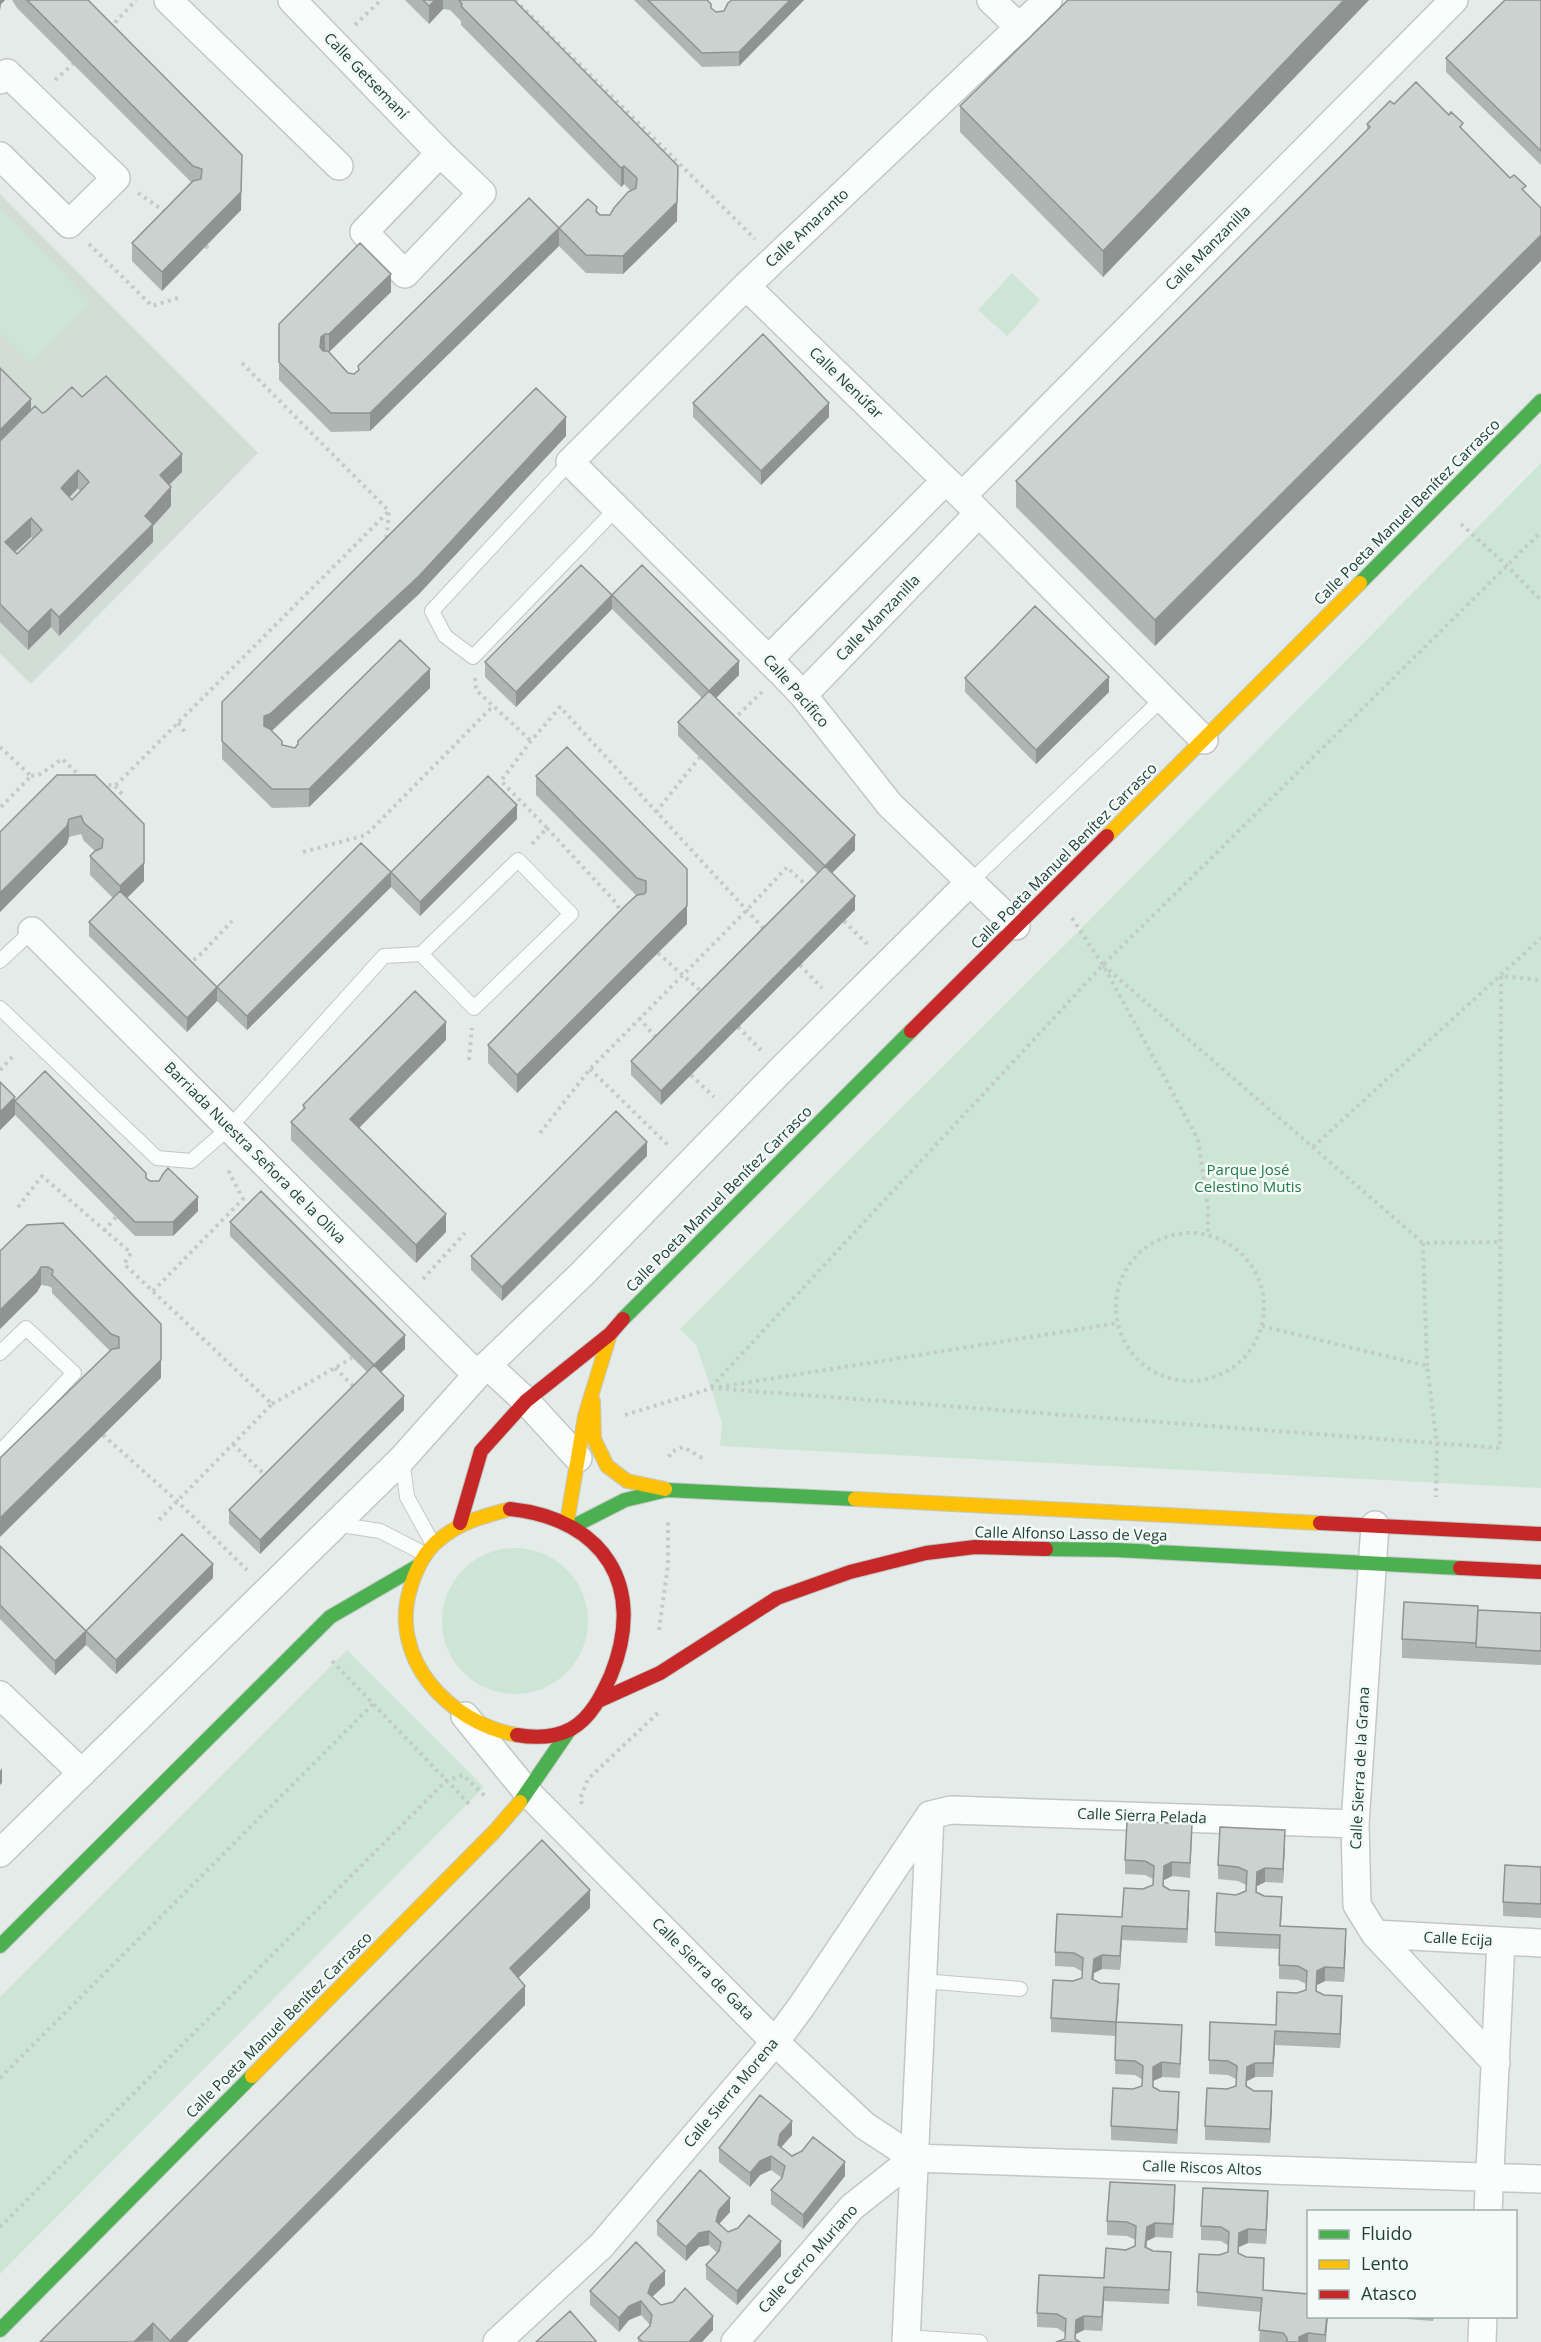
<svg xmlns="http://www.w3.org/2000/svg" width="1541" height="2342" font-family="'Open Sans',sans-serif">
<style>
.built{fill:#d2ddd8}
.green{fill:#cde5d5}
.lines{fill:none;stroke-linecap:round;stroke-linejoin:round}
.lane-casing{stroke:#c2c8c5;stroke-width:16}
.street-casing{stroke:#c2c8c5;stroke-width:30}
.fast-casing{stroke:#c0c9c6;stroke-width:16}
.slow-casing{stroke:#c0c9c6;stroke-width:16}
.jam-casing{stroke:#c0c9c6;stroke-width:16}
.path{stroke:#c1cbc8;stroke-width:4;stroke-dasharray:3 4.5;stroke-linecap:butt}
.lane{stroke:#fbfcfc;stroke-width:14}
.street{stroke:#fbfcfc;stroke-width:27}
.fast{stroke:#4caf50;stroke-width:14}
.slow{stroke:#ffc107;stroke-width:14}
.jam{stroke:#c62828;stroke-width:14}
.wall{fill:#afb5b3;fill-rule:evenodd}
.shaded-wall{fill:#8f9392}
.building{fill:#ccd2d0;stroke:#8f9392;stroke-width:1.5;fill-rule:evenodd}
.labels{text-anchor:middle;stroke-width:5;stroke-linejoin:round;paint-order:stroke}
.street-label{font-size:15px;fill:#214039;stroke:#f3faf7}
.park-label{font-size:15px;fill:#277a4a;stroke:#f3faf7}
</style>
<rect width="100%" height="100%" fill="#e5ebe8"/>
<!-- built -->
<path class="built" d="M0,194L258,453L31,684L0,653Z"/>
<!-- green -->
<path class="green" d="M0,208L91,303L30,363L0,332Z
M1012,273L1040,300L1007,336L978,310Z
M1541,463V1488L720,1446L722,1423L711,1388L696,1345L680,1329L1081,929Z
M442 1621a73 73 0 1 1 146 0a73 73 0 1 1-146 0Z
M347,1650L484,1787L0,2274V1997Z"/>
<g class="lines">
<!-- lane casing -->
<g class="lane-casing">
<path id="lane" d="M570,462L432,611L445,636L473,657L617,508
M969,883L1162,699
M0,961L32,931
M0,1008L157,1158L191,1161L229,1128L384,956L421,954L518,860L571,914L474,1008L421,954
M0,1353L26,1328L74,1373L0,1452
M402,1459L407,1497L433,1544
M335,1524L380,1531L425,1554
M922,1981L1020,1989
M906,2337L980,2342"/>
</g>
<!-- street casing -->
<g class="street-casing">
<path id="street" d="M168,0L339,166
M292,0L440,153L482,193L405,274L364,232L440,153
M991,0L1020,28
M0,80L7,73L116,178L69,224L0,156
M746,286L962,496L1204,740
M962,496L1454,0
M769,659L945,481
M803,695L978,514
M1016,926L890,805L803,695L782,673L570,462L746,286L1048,0
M32,931L477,1375
M487,1365L526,1401L578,1458
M1375,1525L1355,1824L1357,1905L1375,1934L1496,2063
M0,1695L82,1773
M465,1716L528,1793L775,2042L865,2126L914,2158
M930,1815L951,1810L1355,1824
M0,1853L402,1459L477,1375L583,1273L781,1070L969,883
M1375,1934L1541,1943
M914,2158L1541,2179
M1488,2212L1501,1942
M497,2342L601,2246L775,2042L801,2007L930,1815
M735,2342L852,2207L914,2158
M906,2342L930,1816
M1482,2342L1483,2316"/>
</g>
<!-- fast casing -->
<g class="fast-casing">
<path id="fast" d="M1360,583L1541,401
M623,1319L911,1031
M574,1526L625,1500L667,1490L855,1499
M1046,1549L1117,1550L1460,1568
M520,1802L568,1732
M0,1946L330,1617L418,1566
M0,2330L252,2076"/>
</g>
<!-- slow casing -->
<g class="slow-casing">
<path id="slow" d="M1107,836L1360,583
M593,1401L594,1439L607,1466L627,1481L665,1489
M855,1499L1320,1523
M510,1509C484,1516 460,1522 439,1540C425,1551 416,1570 411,1586C387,1658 449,1723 517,1735
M567,1522L585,1416L610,1334
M252,2076L494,1832L520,1802"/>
</g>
<!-- jam casing -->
<g class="jam-casing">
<path id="jam" d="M911,1031L1107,836
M510,1509C604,1519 647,1586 611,1675C602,1695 591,1718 571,1729C554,1738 534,1738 517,1735
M460,1523L481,1451L526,1401L610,1334L623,1319
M1320,1523L1541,1534
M1460,1568L1541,1572
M598,1701L660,1673L777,1598L850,1572L926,1553L975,1547L1046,1549"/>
</g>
<!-- path -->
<path class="path" d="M515,0L755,239
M355,25L381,0
M110,28L136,0
M55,80L73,64
M138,193L167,213
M89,244L152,306L178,298
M206,246L210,251
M242,363L389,511L386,542
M1461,524L1506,565L1541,600
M475,678L476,690L531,741
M733,720L762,692
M178,723L185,732
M0,747L31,776L0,808
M31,776L41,774L62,759L81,777
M101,784L115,786L389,511
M115,786L122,794
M656,812L700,757
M547,828L617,904L622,916
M532,844L547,828L501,781L531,741L560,707L765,930
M303,852L366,835L493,706
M1072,918L1103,965L1198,1139L1208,1207V1235
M844,921L867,944
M658,953L703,993
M188,965L202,953L232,921
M800,965L822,988
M1103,965L1423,1243L1500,1242
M639,1018L658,1040
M738,1027L761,1050
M469,1060L472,1028
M590,1069L669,1146
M0,1070L15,1054
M691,1075L714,1097
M540,1133L590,1069L747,910L787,867L808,887
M1313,1147L1541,938
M18,1207L42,1176L131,1253L124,1264L272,1404L156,1523
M104,1231L116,1217
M1116 1307a74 74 0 1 1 148 0a74 74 0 1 1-148 0Z
M1423,1243L1427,1366
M423,1279L465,1233
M153,1291L243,1199L228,1170
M1262,1326L1427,1366L1437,1444L1436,1497
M335,1368L356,1389
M711,1387L1103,965L1541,532
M719,1387L1118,1323
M711,1388L1500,1448L1501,976L1541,980
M272,1404L352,1358
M625,1415L712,1388
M103,1435L177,1501L247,1570
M233,1444L267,1477
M669,1457L671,1452L683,1447L702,1458
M659,1630L668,1565V1522
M332,1661L472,1807
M582,1804L580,1799L588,1779L661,1710
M0,2078L373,1704
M0,2227L446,1781L463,1775L485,1796"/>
<!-- lane -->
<use href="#lane" class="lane"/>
<!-- street -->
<use href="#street" class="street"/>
<!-- fast -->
<use href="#fast" class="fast"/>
<!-- slow -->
<use href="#slow" class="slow"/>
<!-- jam -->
<use href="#jam" class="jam"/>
</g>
<!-- wall -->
<path class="wall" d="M0,0H88L241,210L162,291L132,261V243L192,183L17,8L12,0H5L1,4L0,10Z
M405,0H514L677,221L623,274L586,273L559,246V228L597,212L600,215H610L631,191L624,184L621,187L461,25V21L450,10L443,9L429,24Z
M634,0H707L711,8L716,12L804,0L739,66L702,67Z
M1369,0L1103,277L960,132V106Z
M1541,0V165L1446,72V58Z
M1394,104L1463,131L1526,193L1155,646L1016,507V481L1367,131V124Z
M559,246L370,431L331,432L279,380V324L391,292L329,352L348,373L354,374Z
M0,368L31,410L42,413L45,412L82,397L182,472L169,485L171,506L153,526V542L59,636L51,627L28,650L0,622ZM78,488L80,491L72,500L69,497ZM31,537L33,539L17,554L15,552Z
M693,403L829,417L761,485L693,417Z
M566,436L419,594L272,731L282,745L295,748L430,688L309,807L272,808L222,759V702Z
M612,595L739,675L716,698L855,850L832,873L855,910L661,1105L631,1075V1061L818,874L678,736V722L702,698L612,609Z
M612,609L516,707L485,677V662Z
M965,678L1109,692L1036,764L965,692Z
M567,747L687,924L517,1093L488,1063V1045L636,895L536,795V776Z
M57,775L144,881L127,898L217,987L391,872L517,819L420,916L391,887L247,1030L217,1001L187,1032L89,936V922L113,898L90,875V856L95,851L84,841L81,834L69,837L67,844L0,912V832Z
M446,1040L359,1128L446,1232L416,1263L291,1140V1122L303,1111V1105Z
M0,1082L15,1101L146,1178L198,1211L173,1236H135L15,1115L0,1130Z
M647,1156L502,1301L471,1270V1256Z
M230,1222L405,1349L381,1372L404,1410L260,1554L229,1524V1510L367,1372L230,1236Z
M27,1225L161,1324V1378L110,1351L52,1293V1288L48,1286L41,1285L37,1292L0,1329V1251Z
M0,1546L86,1645L55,1675L0,1619Z
M213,1578L116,1674L86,1645V1631Z
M1478,1610L1541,1613V1665L1402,1658V1639Z
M1192,1838L1190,1878L1172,1876L1164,1880V1886L1189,1905L1187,1943L1122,1940L1120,1970L1102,1969L1094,1973L1093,1979L1119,1998L1117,2022L1182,2039L1180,2078L1162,2077L1153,2081V2087L1179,2106L1177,2144L1111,2140V2126L1133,2089L1142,2086L1143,2080L1135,2075L1115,2074L1116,2036L1051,2032V2018L1073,1981L1082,1978L1083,1972L1074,1967L1055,1966V1952L1122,1917L1143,1889L1153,1885V1879L1145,1875L1125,1874V1860Z
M1285,1844L1283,1883L1265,1882L1257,1886V1892L1282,1911L1281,1926L1346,1943L1344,1982L1325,1981L1317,1985V1991L1342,2010L1340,2048L1275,2045L1273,2077H1255L1247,2081V2087L1272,2105L1270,2143L1205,2140V2126L1227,2089L1236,2086V2079L1228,2075L1209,2074V2060L1276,2025L1297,1993L1306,1990V1984L1298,1980L1279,1979V1949L1215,1946V1932L1236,1895L1246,1891V1885L1238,1881L1218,1879V1865Z
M1541,1867V1918L1503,1916V1902Z
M590,1908L518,1978L525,2005L187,2342H40Z
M792,2135L781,2148L792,2156L845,2176L803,2229L771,2204V2190L782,2178L771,2170L760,2175L750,2187L719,2162V2148Z
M1175,2199L1173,2238L1155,2237L1147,2241L1146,2247L1171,2266L1169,2304L1104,2301L1102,2331L1084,2330L1076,2334V2340L1065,2339V2333L1057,2328L1037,2327V2313L1104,2278L1126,2250L1135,2246L1136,2240L1127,2236L1107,2235V2221Z
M1268,2205L1266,2244L1248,2243L1239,2247V2253L1264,2272L1263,2291L1328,2316L1326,2342H1259L1261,2312L1197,2306V2292L1219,2255L1228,2252L1229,2246L1221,2241L1201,2240V2226Z
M730,2212L719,2224L728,2232L781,2256L737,2305L706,2279V2265L717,2253L709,2245L699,2247L686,2261L657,2235V2221Z
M665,2285L652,2297L661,2305L713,2330L702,2342H638V2338L650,2325L641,2315L629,2320L619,2332L590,2305V2291Z
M1393,2316H1434L1433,2321L1393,2318Z"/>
<!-- shaded-wall -->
<path class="shaded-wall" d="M0,0H5L1,4L0,10Z
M435,0H443V9L429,24V6Z
M790,0H804L739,66V52Z
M1344,0H1369L1103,277V251Z
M242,155L241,210L162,291V272Z
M624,166V184L621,187V168Z
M678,166L677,221L623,274V256Z
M559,228V246L370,431V413Z
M1541,235V261L1155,646V620Z
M391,274V292L329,352V334Z
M325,334V352L320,347L321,337Z
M31,399V417L0,448V430Z
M829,403V417L761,485V471Z
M566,417V436L419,594L270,732L264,734V716Z
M182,454V472L160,494V475Z
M78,470V488L61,506V488Z
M171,487V506L153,526V542L59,636V617L145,516Z
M31,518V537L5,561V542Z
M612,595V609L516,707V692Z
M51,609V627L28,650V632Z
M739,661V675L709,705V691Z
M430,669V688L309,807V789Z
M1109,677V692L1036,764V750Z
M517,805V819L420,916V902Z
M69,819V837L67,844L0,912V893Z
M855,835V850L825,880V866Z
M144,863V881L120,905V886Z
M391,872V887L247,1030V1016Z
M855,896V910L661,1105V1091Z
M687,906V924L517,1093V1075Z
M217,987V1001L187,1032V1018Z
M446,1022V1040L350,1137V1119Z
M15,1097V1115L0,1130V1112Z
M647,1142V1156L502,1301V1287Z
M198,1197V1211L173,1236V1222Z
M446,1214V1232L416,1263V1245Z
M41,1267V1285L37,1292L0,1329V1310Z
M405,1335V1349L374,1379V1365Z
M161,1360V1378L0,1537V1518Z
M404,1396V1410L260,1554V1540Z
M213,1564V1578L116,1674V1660Z
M86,1631V1645L55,1675V1661Z
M2,1768V1783L0,1785V1771Z
M1285,1830V1844L1283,1883V1869Z
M1172,1862V1876L1164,1880L1163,1900L1164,1866Z
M1265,1868V1882L1257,1886L1256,1906L1257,1872Z
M590,1890V1908L510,1986V1968Z
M1189,1891V1905L1187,1943V1929Z
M1122,1926V1940L1120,1970V1956Z
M1346,1929V1943L1344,1982V1968Z
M1102,1955V1969L1094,1973L1092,1993L1094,1959Z
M1325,1967V1981L1317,1985L1316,2005L1317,1971Z
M525,1986V2005L187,2342H170V2341Z
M1342,1996V2010L1340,2048V2034Z
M1275,2031V2045L1273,2077V2063Z
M1162,2062V2077L1153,2081V2101V2067Z
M1255,2063V2077L1247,2081L1246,2100L1247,2067Z
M1272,2091V2105L1270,2143V2129Z
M1179,2092V2106L1177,2144V2130Z
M792,2121V2135L780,2148L778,2145L780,2134Z
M771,2156V2170L760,2175L750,2187V2173L760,2161Z
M845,2162V2176L803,2229V2215Z
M1268,2191V2205L1266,2244V2230Z
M730,2198V2212L719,2224L716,2221L719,2210Z
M1155,2223V2237L1147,2241L1145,2261L1147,2227Z
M1248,2229V2243L1239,2247L1238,2267L1239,2233Z
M709,2231V2245L699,2247L686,2261V2247L699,2233Z
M781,2241V2256L737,2305V2291Z
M665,2271V2285L651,2298L648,2293L651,2284Z
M1104,2287V2301L1102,2331V2317Z
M641,2301V2315L629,2320L619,2332V2318L629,2306Z
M713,2316V2330L702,2342H689Z
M1084,2316V2330L1076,2334L1075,2342L1076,2320Z
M1327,2316H1328L1325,2342V2335Z
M153,2323V2341L134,2342Z
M1308,2333V2342H1299V2337Z"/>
<!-- building -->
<path class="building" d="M27,0H88L242,155L241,192L162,272L132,243L193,181L201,179L202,169L193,166Z
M423,0H435L429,6Z
M459,0H514L678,166L677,202L623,256L586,255L559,228L588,199L597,207L596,211L600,215H610L614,208L628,192L636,188L637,178L624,166L621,168L461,6L462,4Z
M648,0H707L711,4V8L716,12L724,11L728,3L732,0H790L739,52L702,53Z
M1068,0H1344L1103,251L960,106Z
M1505,0H1541V151L1446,58Z
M1416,82L1449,115L1451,112L1463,123L1460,127L1510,178L1514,175L1526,186L1522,189L1541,208V235L1155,620L1016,481L1370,127L1367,124L1390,101L1394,104Z
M529,198L559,228L370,413H331L279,362V324L360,243L391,274L329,334H325L321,337L320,347L323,351H328L348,373L354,374L359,370L358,366Z
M763,334L829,403L761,471L693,403Z
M0,368L31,399L0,430Z
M106,376L182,454L160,475L171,487L145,516L153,524L59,617L51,609L28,632L0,604V440H1L35,406L42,413L45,412L72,387L82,397ZM78,470L89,482L72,500L61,488ZM31,518L42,530L17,554L5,542Z
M536,388L566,417L419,576L270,714L264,716V726L270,729L282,741V745L295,748L298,744V741L400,640L430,669L309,789H272L222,741V702Z
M581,565L612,595L516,692L485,662Z
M642,565L739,661L709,691L612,595Z
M1035,606L1109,677L1036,750L965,678Z
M709,691L855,835L825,866L678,722Z
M567,747L687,869V906L517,1075L488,1045L626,905L637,895L644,894L646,892V881L637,878L536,776Z
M57,775H95L144,824V863L120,886L90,856L95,851L102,848L103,839L84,823L81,816L69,819L67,826L0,893V832Z
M488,776L517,805L420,902L391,872Z
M361,843L391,872L247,1016L217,987Z
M825,866L855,896L661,1091L631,1061Z
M120,891L217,987L187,1018L89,922Z
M415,991L446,1022L350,1119L446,1214L416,1245L291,1122L305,1108L303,1105Z
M45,1071L146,1173V1178L150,1181H159L163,1174L168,1168L198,1197L173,1222H135L15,1101Z
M0,1082L15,1097L0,1112Z
M616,1111L647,1142L502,1287L471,1256Z
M261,1191L405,1335L374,1365L230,1222Z
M63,1223L161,1324V1360L0,1518V1458L112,1349L119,1348V1337L111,1334L52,1275L53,1270L48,1267H41L37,1274L0,1310V1251L27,1225Z
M374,1365L404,1396L260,1540L229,1510Z
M182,1534L213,1564L116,1660L86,1631Z
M0,1546L86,1631L55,1661L0,1605Z
M1404,1602L1478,1606L1476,1643L1402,1639Z
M1478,1610L1541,1613V1651L1476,1647Z
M1127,1821L1192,1824L1190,1863L1172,1862L1164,1866L1163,1886L1170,1890L1189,1891L1187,1929L1122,1926L1120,1956L1102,1955L1094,1959L1092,1979L1100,1983L1119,1984L1116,2022L1051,2018L1053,1980L1073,1981L1082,1978L1083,1958L1074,1953L1055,1952L1057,1914L1122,1917L1124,1888L1143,1889L1153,1885L1154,1866L1145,1861L1125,1860Z
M1220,1827L1285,1830L1283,1869L1265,1868L1257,1872L1256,1892L1264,1896L1282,1897L1280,1926L1346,1929L1344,1968L1325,1967L1317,1971L1316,1991L1324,1995L1342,1996L1340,2034L1275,2031L1273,2063H1255L1247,2067L1246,2086L1254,2091H1272L1270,2129L1205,2126L1207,2088L1227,2089L1236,2086L1237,2066L1228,2061L1209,2060L1210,2022L1276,2025L1277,1992L1297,1993L1306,1990L1307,1971L1298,1966L1279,1965L1280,1935L1215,1932L1217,1893L1236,1895L1246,1891L1247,1871L1238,1867L1218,1865Z
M542,1840L590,1890L510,1968L525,1986L170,2341L153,2323L134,2342H40Z
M1505,1865L1541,1867V1904L1503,1902Z
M1116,2022L1182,2025L1180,2064L1162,2062L1153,2067V2087L1160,2091L1179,2092L1177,2130L1111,2126L1113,2088L1133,2089L1142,2086L1143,2066L1135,2061L1115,2060Z
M760,2095L792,2121L780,2134L778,2145L792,2156L802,2151L813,2137L845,2162L803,2215L771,2190L782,2178L785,2166L771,2156L760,2161L750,2173L719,2148Z
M700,2170L730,2198L719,2210L716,2221L728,2232L738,2228L749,2215L781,2241L737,2291L706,2265L719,2251L721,2242L709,2231L699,2233L686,2247L657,2221Z
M1110,2182L1175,2185L1173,2224L1155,2223L1147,2227L1145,2247L1153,2251L1171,2252L1169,2290L1104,2287L1102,2317L1084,2316L1076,2320L1075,2339L1080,2342H1056L1065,2339L1066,2319L1057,2314L1037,2313L1039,2275L1104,2278L1106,2248L1126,2250L1135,2246L1136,2226L1127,2222L1107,2221Z
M1203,2188L1268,2191L1266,2230L1248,2229L1239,2233L1238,2253L1246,2257L1264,2258L1263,2290L1308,2294V2316H1327L1325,2335L1308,2333L1299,2337V2342H1287V2338L1283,2333L1259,2330L1262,2298L1197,2292L1199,2254L1219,2255L1228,2252L1229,2232L1221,2227L1201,2226Z
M636,2242L665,2271L651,2284L648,2293L661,2305L673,2302L685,2288L713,2316L689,2342H643L638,2338L650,2326L652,2315L641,2301L629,2306L619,2318L590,2291Z
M570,2311L596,2341L595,2342H536Z"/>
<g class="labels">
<!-- street labels -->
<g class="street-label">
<text transform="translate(366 76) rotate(46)" y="5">Calle Getsemaní</text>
<text transform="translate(807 228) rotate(-43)" y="5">Calle Amaranto</text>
<text transform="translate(1208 248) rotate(-45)" y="5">Calle Manzanilla</text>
<text transform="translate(846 383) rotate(44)" y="5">Calle Nenúfar</text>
<text transform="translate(1407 512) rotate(-45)" y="5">Calle Poeta Manuel Benítez Carrasco</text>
<text transform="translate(878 618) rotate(-46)" y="5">Calle Manzanilla</text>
<text transform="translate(796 691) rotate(49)" y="5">Calle Pacifico</text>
<text transform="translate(1064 856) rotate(-45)" y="5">Calle Poeta Manuel Benítez Carrasco</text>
<text transform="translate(255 1153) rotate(45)" y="5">Barriada Nuestra Señora de la Oliva</text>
<text transform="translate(719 1199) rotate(-45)" y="5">Calle Poeta Manuel Benítez Carrasco</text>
<text transform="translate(1071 1534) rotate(1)" y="5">Calle Alfonso Lasso de Vega</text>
<text transform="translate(1360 1768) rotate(-87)" y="5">Calle Sierra de la Grana</text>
<text transform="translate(1142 1816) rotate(2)" y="5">Calle Sierra Pelada</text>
<text transform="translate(1458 1939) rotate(3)" y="5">Calle Ecija</text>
<text transform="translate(703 1969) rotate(45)" y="5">Calle Sierra de Gata</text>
<text transform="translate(279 2025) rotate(-45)" y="5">Calle Poeta Manuel Benítez Carrasco</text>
<text transform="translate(731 2093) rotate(-50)" y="5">Calle Sierra Morena</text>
<text transform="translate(1202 2168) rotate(2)" y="5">Calle Riscos Altos</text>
<text transform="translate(808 2259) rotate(-48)" y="5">Calle Cerro Muriano</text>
</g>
<!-- park labels -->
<g class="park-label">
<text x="1248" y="1175">Parque José<tspan x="1248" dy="17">Celestino Mutis</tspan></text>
</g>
</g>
<!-- legend -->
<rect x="1307" y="2210" width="210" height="108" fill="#f3faf7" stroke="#9fb0ab" stroke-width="1.5"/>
<rect x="1319" y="2230" width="30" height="9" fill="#4caf50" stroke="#9fb0ab" stroke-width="1.5"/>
<text x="1361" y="2240" font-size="18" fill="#214039">Fluido</text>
<rect x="1319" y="2260" width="30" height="9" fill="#ffc107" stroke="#9fb0ab" stroke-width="1.5"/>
<text x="1361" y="2270" font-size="18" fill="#214039">Lento</text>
<rect x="1319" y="2290" width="30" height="9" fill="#c62828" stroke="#9fb0ab" stroke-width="1.5"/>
<text x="1361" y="2300" font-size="18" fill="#214039">Atasco</text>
</svg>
